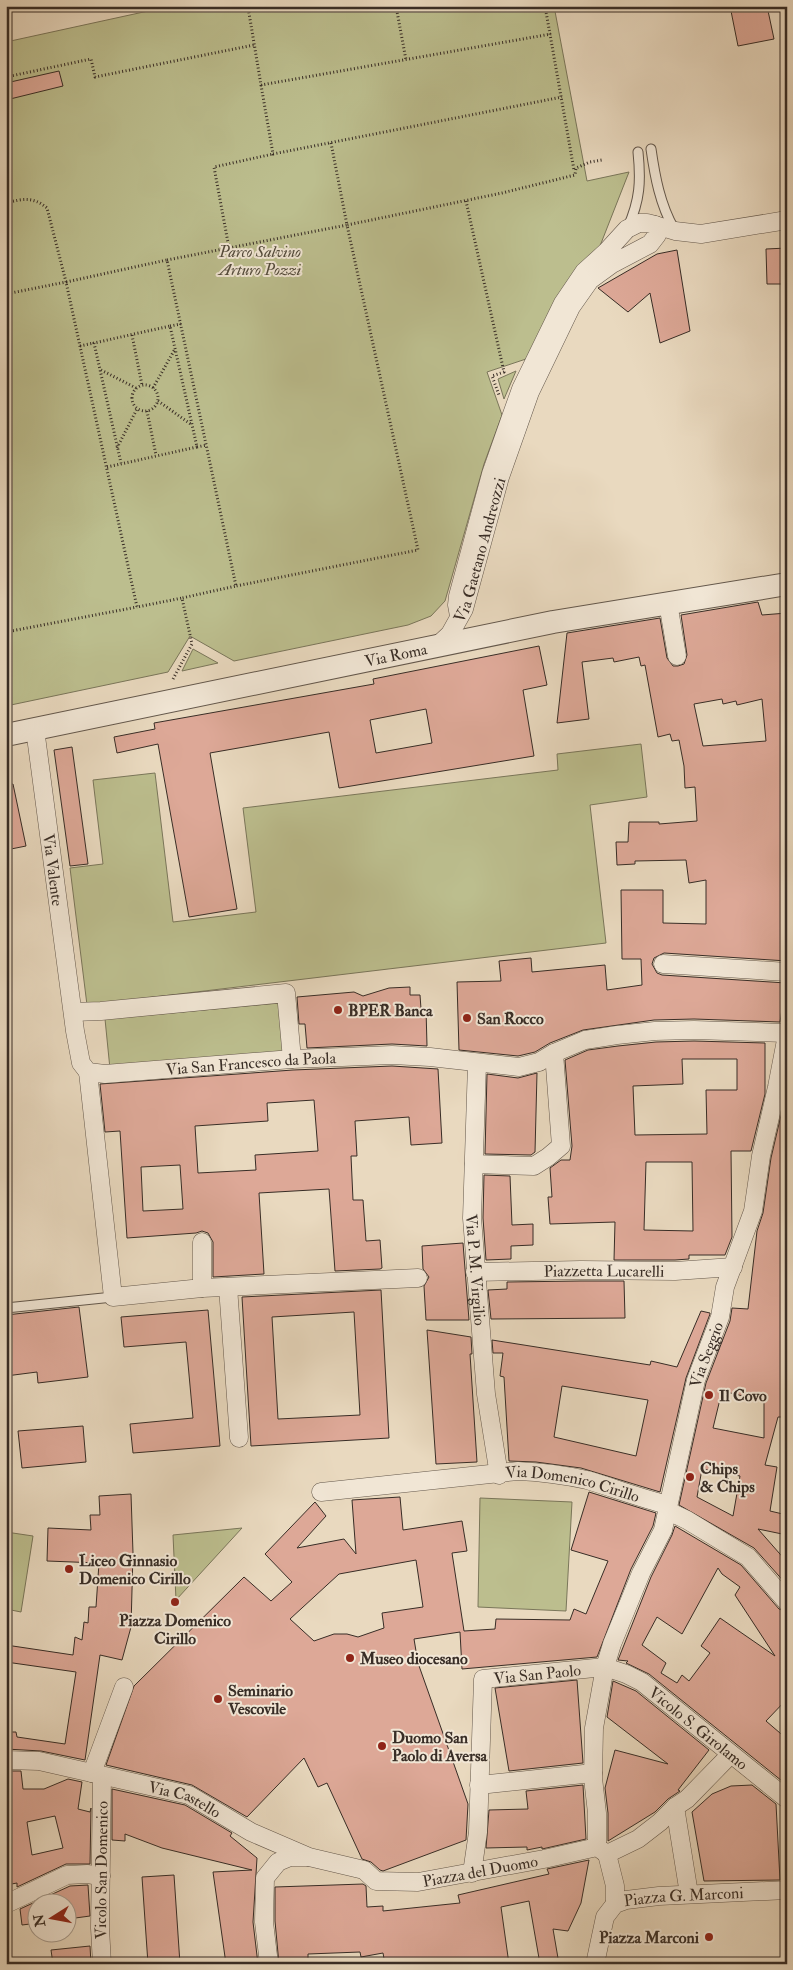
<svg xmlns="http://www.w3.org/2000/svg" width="793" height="1970" font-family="'IM FELL Double Pica',serif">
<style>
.green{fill:#bcbe8e;stroke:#7a765a}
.building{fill:#dda897;stroke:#382d26;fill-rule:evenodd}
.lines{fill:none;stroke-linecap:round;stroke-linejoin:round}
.service-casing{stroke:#64584c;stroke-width:11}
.minor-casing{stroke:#64584c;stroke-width:19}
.tertiary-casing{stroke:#64584c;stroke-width:24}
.path{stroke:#382d26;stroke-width:3;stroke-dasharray:1 2.5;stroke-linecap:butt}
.service{stroke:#f1e6d5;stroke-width:9}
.minor{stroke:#f1e6d5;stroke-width:18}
.tertiary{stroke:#f1e6d5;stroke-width:22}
.poi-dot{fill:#8f2418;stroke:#f1e6d5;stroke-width:2}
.labels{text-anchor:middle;stroke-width:4;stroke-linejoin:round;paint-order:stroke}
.park-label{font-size:16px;font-style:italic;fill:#524a3b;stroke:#f1e6d5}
.street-label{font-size:16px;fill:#382d26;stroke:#f1e6d5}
.poi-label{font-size:16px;font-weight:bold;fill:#382d26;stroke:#f1e6d5;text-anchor:start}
</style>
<rect width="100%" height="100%" fill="#e9d9bf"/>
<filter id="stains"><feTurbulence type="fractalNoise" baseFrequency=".004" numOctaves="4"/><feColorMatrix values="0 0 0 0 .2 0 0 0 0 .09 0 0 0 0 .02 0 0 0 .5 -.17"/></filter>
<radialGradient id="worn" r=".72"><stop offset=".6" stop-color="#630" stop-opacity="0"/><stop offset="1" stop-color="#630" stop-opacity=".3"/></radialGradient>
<!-- green -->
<path class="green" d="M171,6H554L587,181L629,172L598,251L526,359L487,372L502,415L484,464L445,601L431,616L408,625L234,661L190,636L168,672L6,706V42Z
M516,371L504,399L498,379Z
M193,649L218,663L182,671Z
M641,744L647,797L590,805L606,943L87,1005L70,868L103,864L93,780L155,773L173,922L256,912L243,808L558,770L557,754Z
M280,1003L284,1053L110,1069L105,1019Z
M480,1498L572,1502L566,1611L478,1607Z
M242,1528L176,1600L173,1535Z
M6,1532L33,1536L21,1612L6,1609Z"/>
<!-- building -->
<path class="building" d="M730,6H767L774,39L738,46Z
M59,71L63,86L6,100V83Z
M787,248V284H767L766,249Z
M677,250L690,331L660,343L650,293L628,312L598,288L657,254Z
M758,602L762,615L787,613V961L664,953L654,958L652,964L657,973L662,975L786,983L780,1022L694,1019L654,1020L583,1030L550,1043L535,1052L518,1056L459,1050L457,982L501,981L499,961L531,958L532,972L605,965L607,990L642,985L641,959H622L621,890H663V923L706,924V880L689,883L686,860L635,861V864L617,865L616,842H628L629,822H659V824L697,821L695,787L685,788L684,766L679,740L672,741L670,734L658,737L645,665L641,666L639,657L614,662L613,658L582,662L589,719L557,723L567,633L660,618L667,658L673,666H678L684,664L687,655L681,615ZM722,699L723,704L736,701L737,705L762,699L766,741L703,746L694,704Z
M539,646L547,685L523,690L534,756L339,788L329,732L210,753L237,909L189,917L158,744L117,753L114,737L155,729L154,723L374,684L373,679ZM426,709L432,743L376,753L370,720Z
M72,747L88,864L70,866L54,750Z
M13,784L26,846L6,850V785Z
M410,987V995H420L421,1009L426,1008L427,1046L392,1044L307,1048L305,1024H299L297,997L354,992L363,996L389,988Z
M694,1041L765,1043V1094L751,1151H731L732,1237L725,1255H689V1259L675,1260H614L615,1222L550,1224L548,1197H552L550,1168L561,1160H570L572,1146L565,1060L588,1050L618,1046L656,1042ZM682,1059H737V1090H706L707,1134L635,1135L633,1086L683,1084ZM646,1162H692L693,1231L644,1230Z
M392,1066L438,1069L442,1143L411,1145L409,1117L355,1121L357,1156H351L353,1200H363L366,1241L380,1240L382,1268L380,1269L335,1271L329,1189L259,1193L264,1274L213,1277V1242L208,1233L202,1231L196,1233L127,1238L120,1131L105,1132L100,1084L293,1070ZM314,1100L318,1151L255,1155L256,1170L198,1173L195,1126L268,1121L267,1103ZM180,1165L183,1209L143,1211L141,1167Z
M537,1073L535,1152L531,1155L485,1154L487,1074L518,1078Z
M786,1094L787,1417H778L765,1465L777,1467L770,1511L787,1515V1535L758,1529L787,1562V1585L754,1548L679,1505L706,1383L730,1321L732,1308L748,1309L757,1231L763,1213L771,1158ZM722,1391L764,1401V1438L713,1428ZM702,1469L740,1476L733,1516L697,1497Z
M484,1175L510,1176L512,1225L533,1224V1245L511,1246V1259L486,1260L483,1218Z
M463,1243L469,1320H426L424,1286L429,1277L423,1269L422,1246Z
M581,1281H624L625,1318L491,1319L488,1290L507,1289V1282Z
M381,1290L389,1438L251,1446L242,1297ZM354,1312L360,1415L278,1419L272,1317Z
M79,1307L88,1377L38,1383L37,1372L6,1376V1315Z
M208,1310L220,1446L133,1453L130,1424L193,1418L186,1342L124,1347L121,1317Z
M701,1311L710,1313V1314L686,1378L660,1492L581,1468L536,1462L509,1461L504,1377L500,1376L503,1353H493L492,1340L650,1365L651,1361L677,1367ZM562,1386L648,1400L636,1456L554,1437Z
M427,1330L471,1337L472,1354H470L477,1462L436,1464Z
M83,1426L86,1462L22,1468L18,1431Z
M589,1492L656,1513L653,1526L631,1569L597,1657L462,1669L460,1632L414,1639L418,1663L468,1804L466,1840L383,1871L380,1870L371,1862L362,1859L327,1783L318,1787L304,1758L247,1817L192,1785L106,1765L134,1686L244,1577L271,1601L292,1582L265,1554L315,1502L326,1516L297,1548L344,1539L356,1554L352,1500L400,1497L403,1530L462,1521L467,1551L452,1553L464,1631L495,1629L496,1619L570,1620L574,1609L586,1614L608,1561L571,1550ZM416,1560L423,1607L382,1613L384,1628L358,1637L347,1634H334L314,1641L290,1619L339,1574Z
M131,1494L133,1553L131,1627L122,1660L100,1655L85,1760L41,1751L6,1749V1732H16L17,1737L65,1744L76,1672L6,1662V1645L73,1655L75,1637L82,1640L84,1622L88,1623L89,1607H96L99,1563L47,1561L48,1528L91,1530L90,1515H100L99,1496Z
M675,1526L741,1565L779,1609L787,1612V1699L766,1721L787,1739V1785L649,1674L626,1663L628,1661L618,1660L651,1577L672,1535ZM718,1568L722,1574L740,1587L735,1595L775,1656L720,1618L701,1646L710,1653L689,1681L682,1675L677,1683L661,1673L666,1663L642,1645L657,1617L682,1634Z
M577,1680L583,1763L509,1771L495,1688Z
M613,1681L636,1691L709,1750L678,1790L680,1791L668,1799L655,1812L608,1841V1813L605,1788L615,1750L668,1764L607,1717Z
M6,1771H21L23,1789H44L68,1779L82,1782L78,1809L90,1812L91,1808L90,1864H66L17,1887V1883L6,1885ZM55,1816L63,1848L32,1855L27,1822Z
M583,1785L586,1839L542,1849V1847L527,1850V1847L486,1848L489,1810L528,1809L526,1791Z
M752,1785L776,1804L780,1880L704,1881L692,1812L712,1794L731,1786Z
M112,1789L185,1805L232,1833L230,1836L257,1858L253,1922L258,1964H226L213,1872L252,1870L162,1848L125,1834V1841L112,1840Z
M589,1860L581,1903L568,1931L553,1929L559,1964H540L529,1901L501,1907L509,1964H385L383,1953L361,1957L360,1952L308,1954V1964H279L275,1921V1887L363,1884L366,1886L367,1907L383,1906V1911L460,1903L458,1895L549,1874L547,1869Z
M174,1875L180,1964H148L142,1877Z
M88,1885L90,1916L68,1919V1902H38V1923L22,1925L20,1909L70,1886Z
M90,1946L91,1964H53L51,1950Z"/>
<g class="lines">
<!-- service casing -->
<g class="service-casing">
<path id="service" d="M651,149C655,177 660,204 674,229
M628,227C640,200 641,181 638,152
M6,1308L113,1297"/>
</g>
<!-- minor casing -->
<g class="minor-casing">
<g id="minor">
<path d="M655,225L675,231L701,234L787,220"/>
<path d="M668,603L677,656"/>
<path id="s1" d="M436,647L450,634L464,609L500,477L530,392L571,307L590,280L612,264L650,244L657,235L655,225L647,223H639L627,229L606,252L584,272L563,303L521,389L511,417L491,474L458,596L457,605L459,616"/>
<path id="s2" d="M35,729L75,1031L81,1063L88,1072L105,1074L292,1059L392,1055L430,1057L519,1067L539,1062L554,1053L585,1040L617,1035L655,1031L694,1030L787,1033"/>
<path d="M663,964L787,972"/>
<path d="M73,1012L101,1011L286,993L292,1059"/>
<path id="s3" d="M477,1064L472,1218L486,1394L499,1475"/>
<path d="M88,1072L113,1297L202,1288V1242"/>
<path d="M474,1164L534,1166L548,1157L561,1146L554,1053"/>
<path id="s4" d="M475,1272L581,1270L675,1271L733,1267"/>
<path d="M228,1287L239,1438"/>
<path d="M202,1288L418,1278"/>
<path id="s5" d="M321,1492L518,1471C541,1472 564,1475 587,1480C614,1488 640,1498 668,1505"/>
<path d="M668,1511L687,1520L748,1557L787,1602"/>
<path id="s6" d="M6,1760L39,1761L189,1795L251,1832L309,1857L364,1870L376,1881L418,1882L544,1859L597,1847L607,1854"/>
<path d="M92,1773L124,1687"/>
<path d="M479,1785L593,1773"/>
<path d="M675,1807L689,1894"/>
<path id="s7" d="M597,1847V1813L593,1778L594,1728L605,1667L612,1644L641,1573L663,1530L696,1380L720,1317L725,1287L753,1211L761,1156L777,1087L787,1035"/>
<path d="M607,1854L638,1839L660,1822L675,1807L687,1799L730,1755"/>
<path d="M607,1854L615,1886V1904"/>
<path id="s8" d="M472,1873L478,1832L483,1679L605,1667L626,1674L642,1682L787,1799"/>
<path d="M6,1904L67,1875L87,1874L101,1876"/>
<path id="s9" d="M102,1964L100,1928L102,1776"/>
<path d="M269,1964L264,1922L265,1878L278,1862L290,1857H308"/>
<path id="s10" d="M595,1964L605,1917L615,1904L626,1900L659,1896L787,1890"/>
</g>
</g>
<!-- tertiary casing -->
<g class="tertiary-casing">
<g id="tertiary">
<path id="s11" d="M6,735L553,622L787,584"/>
</g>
</g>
<!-- path -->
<path class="path" d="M253,6L248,7L261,85L551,34
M396,6L406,60
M545,6L574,170
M6,77L91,59L95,77L254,45
M261,85L273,154L562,97
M331,143L347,225L502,193L575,175L576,168L590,162L602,160
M466,201L504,372L492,376L499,395
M6,203C22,199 33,196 47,208L66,282L6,294
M229,248L214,167L273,154
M167,260L347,225L418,550L236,586
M170,326L181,324
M132,335L142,385
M80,346L94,343
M101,370L136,388
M132 398a13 13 0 1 1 26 0a13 13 0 1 1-26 0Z
M153,388L175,349
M158,401L192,425
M147,411L156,455
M197,447L207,445
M117,448L137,409
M107,467L197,447L170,326L94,343L121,463
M6,632L137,607
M173,679L192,644L182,598L236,586L167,260L66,282L137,607L182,598"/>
<!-- service -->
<use href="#service" class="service"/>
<!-- minor -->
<use href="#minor" class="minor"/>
<!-- tertiary -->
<use href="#tertiary" class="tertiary"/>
</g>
<!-- markers -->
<g class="poi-dot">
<circle cx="338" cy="1010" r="5"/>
<circle cx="467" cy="1018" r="5"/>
<circle cx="709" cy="1395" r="5"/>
<circle cx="690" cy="1477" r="5"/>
<circle cx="69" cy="1569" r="5"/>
<circle cx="175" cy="1602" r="5"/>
<circle cx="350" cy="1658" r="5"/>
<circle cx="218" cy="1699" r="5"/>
<circle cx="382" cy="1746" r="5"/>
<circle cx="709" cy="1937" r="5"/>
</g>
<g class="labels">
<!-- park labels -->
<g class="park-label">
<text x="260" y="257">Parco Salvino<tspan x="260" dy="18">Arturo Pozzi</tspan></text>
</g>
<!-- street labels -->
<g class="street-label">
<text dy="6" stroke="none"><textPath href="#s1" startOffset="109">Via Gaetano Andreozzi</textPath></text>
<text dy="6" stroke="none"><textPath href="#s11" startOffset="398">Via Roma</textPath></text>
<text dy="6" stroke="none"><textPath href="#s2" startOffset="142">Via Valente</textPath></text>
<text dy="6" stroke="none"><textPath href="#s2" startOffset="512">Via San Francesco da Paola</textPath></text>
<text dy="6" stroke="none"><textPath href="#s3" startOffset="206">Via P. M. Virgilio</textPath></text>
<text dy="6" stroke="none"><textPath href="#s4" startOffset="129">Piazzetta Lucarelli</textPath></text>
<text dy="6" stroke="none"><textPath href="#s7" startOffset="511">Via Seggio</textPath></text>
<text dy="6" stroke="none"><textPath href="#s5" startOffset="254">Via Domenico Cirillo</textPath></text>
<text dy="6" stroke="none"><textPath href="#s8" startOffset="249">Via San Paolo</textPath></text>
<text dy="6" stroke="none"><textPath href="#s8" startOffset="430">Vicolo S. Girolamo</textPath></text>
<text dy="6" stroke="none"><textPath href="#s6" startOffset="184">Via Castello</textPath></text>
<text dy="6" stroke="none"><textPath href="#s9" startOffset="94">Vicolo San Domenico</textPath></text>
<text dy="6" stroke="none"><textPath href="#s6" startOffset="500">Piazza del Duomo</textPath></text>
<text dy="6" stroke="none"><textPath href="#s10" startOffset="134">Piazza G. Marconi</textPath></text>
</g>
<!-- poi labels -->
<g class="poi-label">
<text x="348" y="1016">BPER Banca</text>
<text x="477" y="1024">San Rocco</text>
<text x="719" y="1401">Il Covo</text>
<text x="700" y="1474">Chips<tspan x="700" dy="18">&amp; Chips</tspan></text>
<text x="79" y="1566">Liceo Ginnasio<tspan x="79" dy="18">Domenico Cirillo</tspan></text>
<text x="175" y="1626" text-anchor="middle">Piazza Domenico<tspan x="175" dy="18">Cirillo</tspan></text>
<text x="360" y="1664">Museo diocesano</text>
<text x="228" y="1696">Seminario<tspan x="228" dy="18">Vescovile</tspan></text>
<text x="392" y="1743">Duomo San<tspan x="392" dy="18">Paolo di Aversa</tspan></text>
<text x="699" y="1943" text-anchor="end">Piazza Marconi</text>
</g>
</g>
<!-- margin -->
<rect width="793" height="1970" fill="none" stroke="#e9d9bf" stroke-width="25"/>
<rect x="8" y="8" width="778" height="1955" fill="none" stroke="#382d26" stroke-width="2.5"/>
<rect x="12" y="12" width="768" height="1945" fill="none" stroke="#382d26"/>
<!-- north arrow -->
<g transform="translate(52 1918) rotate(259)"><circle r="24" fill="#f1e6d5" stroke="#a79c8f"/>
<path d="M0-4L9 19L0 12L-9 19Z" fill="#8f2418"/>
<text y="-8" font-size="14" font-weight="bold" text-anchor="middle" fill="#382d26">N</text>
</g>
<rect width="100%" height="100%" filter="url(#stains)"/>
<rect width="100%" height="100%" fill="url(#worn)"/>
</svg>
